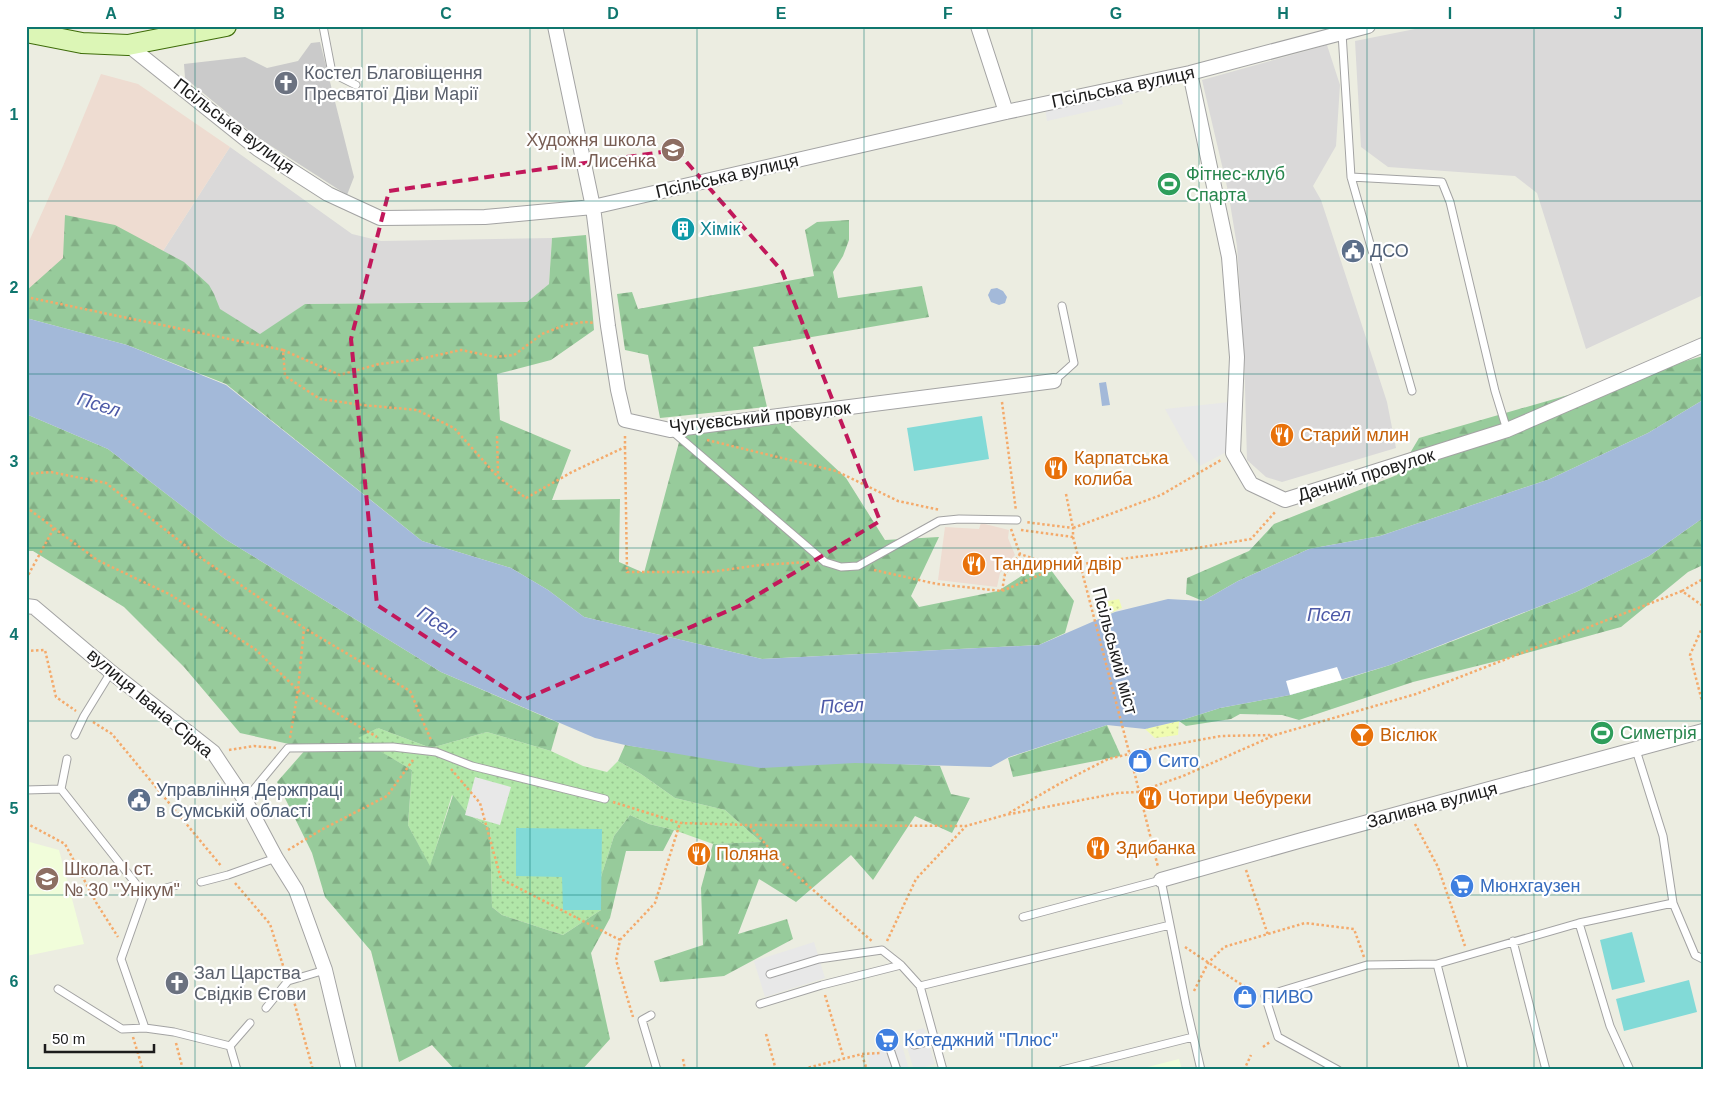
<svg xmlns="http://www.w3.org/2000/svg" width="1729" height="1096" font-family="Helvetica,sans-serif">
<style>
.residential{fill:#dad9d9}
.commercial{fill:#eedcd1}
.education{fill:#f1fdda}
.religious{fill:#cacaca}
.grass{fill:url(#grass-dots)}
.forest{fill:url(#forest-firs)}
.sand{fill:url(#sand-dots)}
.pitch{fill:#82dad7}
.parking{fill:#e8e8e8}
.water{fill:#a3b9d9}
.pier{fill:#fff}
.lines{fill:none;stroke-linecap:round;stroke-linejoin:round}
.lane-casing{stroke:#a3a3a3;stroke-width:9}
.street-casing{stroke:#a3a3a3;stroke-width:16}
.secondary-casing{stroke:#3e6c09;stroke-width:22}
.path{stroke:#f4aa6b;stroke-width:2.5;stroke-dasharray:2.5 2.5;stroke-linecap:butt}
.lane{stroke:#fff;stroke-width:7}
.street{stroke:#fff;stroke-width:14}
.secondary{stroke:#dcf6b6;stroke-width:20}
.path-bridge{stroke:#f4aa6b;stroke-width:2.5;stroke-dasharray:2.5 2.5;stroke-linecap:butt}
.marked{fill:none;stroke:#c2185b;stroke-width:4;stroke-dasharray:10 6;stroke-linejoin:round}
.grid{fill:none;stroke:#0f766e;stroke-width:1;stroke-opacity:0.55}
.labels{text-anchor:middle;stroke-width:4.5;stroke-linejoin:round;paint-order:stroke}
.worship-label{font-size:18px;fill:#5b616d;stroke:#fff;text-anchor:start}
.street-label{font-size:18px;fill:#1c1c1c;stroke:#fff}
.education-label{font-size:18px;fill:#785e54;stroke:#fff;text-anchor:end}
.leisure-label{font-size:18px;fill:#27864d;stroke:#fff;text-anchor:start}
.culture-label{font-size:18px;fill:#0d838f;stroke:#fff;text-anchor:start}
.service-label{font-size:18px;fill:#4e5e75;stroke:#fff;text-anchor:start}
.food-label{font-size:18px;fill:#c56008;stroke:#fff;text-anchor:start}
.shop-label{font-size:18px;fill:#366cbe;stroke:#fff;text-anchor:start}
.water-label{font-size:19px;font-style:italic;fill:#4d59a7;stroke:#fff}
.neatline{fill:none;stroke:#0f766e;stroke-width:2}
.grid-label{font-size:16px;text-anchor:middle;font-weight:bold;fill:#0f766e}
</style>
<defs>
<pattern id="grass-dots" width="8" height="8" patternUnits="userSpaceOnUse" patternTransform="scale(1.25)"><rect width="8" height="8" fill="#b1e6a8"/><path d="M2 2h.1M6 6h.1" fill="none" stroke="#98c590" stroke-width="1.8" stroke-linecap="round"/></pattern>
<pattern id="forest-firs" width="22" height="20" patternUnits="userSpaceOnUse" patternTransform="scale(1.25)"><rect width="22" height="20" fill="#97cb9b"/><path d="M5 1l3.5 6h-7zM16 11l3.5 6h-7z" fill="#82ae85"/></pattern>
<pattern id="sand-dots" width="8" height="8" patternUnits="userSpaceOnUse" patternTransform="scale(1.25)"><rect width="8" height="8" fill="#f0fcb0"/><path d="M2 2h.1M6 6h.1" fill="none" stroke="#cdd797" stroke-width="1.8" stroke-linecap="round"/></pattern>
</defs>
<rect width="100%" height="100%" fill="#ecede1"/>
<!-- residential -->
<path class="residential" d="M1430,26H1703V295L1586,349L1537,193L1515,176L1388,167L1361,147L1355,41Z
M1327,45L1340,85L1336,146L1313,186L1321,200L1387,402L1396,448L1282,482L1266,477L1247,460L1244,353L1237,246L1228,191L1202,80Z
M230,147L352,234L381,241L552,238L549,284L527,302L305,304L260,335L200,322L154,265Z"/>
<!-- commercial -->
<path class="commercial" d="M101,74L138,84L230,147L154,265L76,298L26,290V248L63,166Z
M981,523L1009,530L1008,538L1015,555L1000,573L997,587L938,580L945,527L979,529Z"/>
<!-- education -->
<path class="education" d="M26,841L59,850L84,944L26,956Z
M1179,1059L1182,1070H1136Z"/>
<!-- religious -->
<path class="religious" d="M320,42L354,177L347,195L254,135L185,78L184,64L245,57L267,68L298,61L311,43Z"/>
<!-- grass -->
<path class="grass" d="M378,728L431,748L487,732L551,751L583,766L607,772L618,761L641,774L675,798L725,810L761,842L713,844L674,830L649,824L630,815L614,836L601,877V829L563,877V909L601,910L563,935L502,915L492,907L490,828L468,814L452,795L430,867L408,825L412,770L357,738Z"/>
<!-- forest -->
<path class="forest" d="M65,215L115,225L184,262L209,285L214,294L220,309L260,334L305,304L527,302L549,284L552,238L586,235L594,330L551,360L497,374L500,420L571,450L552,500L620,499L619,562L644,573L682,431L785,421L846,478L885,540L939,537L911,596L919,607L998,591L1023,575L1051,570L1074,601L1065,633L1039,645L762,659L584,617L548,590L511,568L422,541L226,384L127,345L26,318V291L63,258Z
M849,220V240L843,256L833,272L838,298L922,286L929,317L753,347L767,407L660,418L648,355L625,350L617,294L632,292L638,309L814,276L805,230L817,222Z
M1703,356V400L1648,433L1550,479L1380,536L1309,549L1238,581L1203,601L1186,594L1187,578L1249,551L1274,524L1397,475L1419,438Z
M26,414L108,449L225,539L441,672L559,723L551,751L487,732L431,748L378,728L358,738L412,770L408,825L430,866L453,795L468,814L490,828L492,907L502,915L563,935L601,910V877L614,836L630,815L649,824L674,830L663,851H626L610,918L591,953L610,1039L582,1070H455L432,1045L399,1062L371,951L325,897L312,853L277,782L307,748L240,733L184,667L124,607L33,551H26Z
M1703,518V565L1688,572L1621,627L1501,660L1413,682L1299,720L1282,715L1240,714L1231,719L1186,726L1179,721L1220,708L1290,695L1342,680L1390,665L1458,639L1576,592L1649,556Z
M1107,725L1121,756L1013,777L1008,758Z
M625,745L670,752L940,766L951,794L970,798L952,833L915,816L873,880L851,855L796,902L759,879L738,934L787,919L793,939L724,976L660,982L654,961L703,945L701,888L713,844L761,842L725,810L675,798L641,774L618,761Z"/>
<!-- sand -->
<path class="sand" d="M1119,599L1122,608L1108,614L1103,602Z
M1179,721L1178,735L1155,738L1145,729Z"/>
<!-- pitch -->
<path class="pitch" d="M982,416L989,459L914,471L907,428Z
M516,828L602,829L601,910H563L562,877L516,876Z
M1632,932L1645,982L1612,990L1600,940Z
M1689,980L1697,1012L1624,1031L1616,999Z"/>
<!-- parking -->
<path class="parking" d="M1120,92L1123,104L1047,121L1045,108Z
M1230,402V450L1200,466L1186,447L1165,409Z
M475,777L511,787L500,825L465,815Z
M814,942L825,978L765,997L754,961Z
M924,1028L935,1064L914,1070L903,1034Z
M902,1045L909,1070H871L867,1055Z"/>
<!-- water -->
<path class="water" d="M997,288L1003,291L1007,297L1005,303L999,305L991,302L988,295L991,289Z
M26,318L127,345L226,385L422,541L511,568L548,590L584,617L762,659L1039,645L1115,612L1168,599L1203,601L1238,581L1309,549L1380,536L1550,479L1648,433L1703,400V518L1649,556L1576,592L1390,665L1290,695L1220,708L1179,721L1145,729L1107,725L1009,757L991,767L855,763L761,768L625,745L595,738L441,672L225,539L108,449L26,414Z
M1106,382L1110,405L1102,406L1099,383Z"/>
<!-- pier -->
<path class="pier" d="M1337,667L1342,680L1290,695L1286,681Z"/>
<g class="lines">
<!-- lane casing -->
<g class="lane-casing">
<path id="lane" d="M323,26L332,73L356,85
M1342,33L1351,177L1412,391
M1351,177L1442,182L1450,202L1495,391L1507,430
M1054,381L1074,363L1062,306
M671,430L825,562L841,567L858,566L939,521L959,519L1017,520
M75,735L84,716L111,672
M1636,750L1663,836L1673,903L1695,955L1703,959
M61,789L67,759
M26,790L61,789L144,894L121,959L145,1028L174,1032L230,1046
M245,800L288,748L393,747L436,752L472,766L605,799
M201,882L228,875L276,858
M144,894L177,885
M1023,917L1161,880L1186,1005L1201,1070
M1579,923L1673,903
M1513,941L1546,1070
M770,974L819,959L882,950L901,965
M58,989L122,1029L145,1028
M760,1004L822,985L901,965L920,986
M266,1008L288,981L325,970
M651,1015L642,1020L657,1070
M914,1045L935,1040
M230,1046L250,1023
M230,1046L237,1070
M891,1052L897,1070
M943,1070L920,986L1170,925
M1062,1070L1193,1037
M1338,1070L1278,1037L1265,996L1367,965L1437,964
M1464,1070L1437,964L1579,923L1610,1026L1630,1070"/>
</g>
<!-- street casing -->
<g class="street-casing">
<path id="street" d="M555,26L593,207L608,326L618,390L625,420L670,430L677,429L1054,381
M978,26L1006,112
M128,45L258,149L328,194L380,218L485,217L593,207L1006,112L1190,73L1368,26
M1190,73L1229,257L1237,357L1233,453L1251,484L1285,500L1507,430L1703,345
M26,606L34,607L111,672L213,752L245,800L276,858L296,890L325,970L349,1070
M1161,880L1302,840L1703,731"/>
</g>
<!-- secondary casing -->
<g class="secondary-casing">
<path id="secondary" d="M26,32L82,43L128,45L226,26"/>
</g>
<!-- path -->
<path class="path" d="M26,297L283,350L285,376L320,399L362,405L417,410L454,428L498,477L526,498L572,472L625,447V435
M283,350L340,375L379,364L415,360L461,350L495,357L514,355L542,334L565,325L584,322L594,323
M1002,402L1016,511
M497,436L498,476
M707,440L836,471L898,501L940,510
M625,447L627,572H710L760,565L809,562
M26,474L51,472L106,483L201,558L304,628L410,691L431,740
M1066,494L1073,528L1161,495L1221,460
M26,507L97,560L171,595L255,649L298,690L377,737
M1011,529L1020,554L1058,567L1160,554L1251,539L1276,511
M1021,530L1073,537V528L1025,522
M874,570L937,584L1002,591L1058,567
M26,579L54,528
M1002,591L1005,574L1020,554
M1682,591L1703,579
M1703,626L1690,655L1703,705
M26,651L45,650L56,697L76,711
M93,722L112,734L222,867
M290,738L298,690L304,628
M229,750L254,746L276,748
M451,769L480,803L501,879L620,940L616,960L633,1017
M1134,771L1158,867
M613,802L680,823L749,825L966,826L1005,815L1118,793L1138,792L1183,776L1275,735L1416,694L1682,591L1703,606
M1009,813L1059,784L1108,759L1155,748L1221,736L1272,735
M26,823L65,844L97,904L118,937
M1415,824L1438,867L1465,946
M750,826L781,862L873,942
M288,850L321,830L387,796L413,760
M1246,870L1268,935
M235,883L270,924L285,972
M620,940L655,903L680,823
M887,941L916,879L966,826
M1185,947L1239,983L1257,992
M1194,991L1208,963L1224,947L1305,923L1354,929L1364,957
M292,994L313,1070
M825,995L844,1059
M766,1034L776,1070
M133,1037L143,1070
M176,1043L183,1070
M1263,1047L1270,1042
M862,1055L867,1070
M683,1059L685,1070
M799,1070L862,1054L881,1053
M1244,1070L1251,1055"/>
<!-- lane -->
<use href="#lane" class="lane"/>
<!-- street -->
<use href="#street" class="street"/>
<!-- secondary -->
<use href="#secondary" class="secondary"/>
<!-- path-bridge -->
<path class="path-bridge" d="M1073,537L1134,771"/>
</g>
<!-- marked area -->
<path class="marked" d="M676,150L782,271L880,521L739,606L523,700L377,605L351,339L389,191Z"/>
<!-- grid -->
<path class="grid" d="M195,26V1070M362,26V1070M530,26V1070M697,26V1070M864,26V1070M1032,26V1070M1199,26V1070M1367,26V1070M1534,26V1070M26,201H1703M26,374H1703M26,548H1703M26,721H1703M26,895H1703"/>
<!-- icons -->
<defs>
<g id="church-disc" transform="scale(1.25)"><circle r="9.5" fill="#6b7280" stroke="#fff"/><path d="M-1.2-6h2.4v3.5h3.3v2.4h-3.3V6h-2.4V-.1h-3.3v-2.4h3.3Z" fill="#fff"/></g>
<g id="school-disc" transform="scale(1.25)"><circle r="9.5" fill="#8d6e63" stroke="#fff"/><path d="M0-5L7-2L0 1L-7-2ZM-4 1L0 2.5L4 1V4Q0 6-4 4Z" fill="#fff"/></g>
<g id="stadium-disc" transform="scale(1.25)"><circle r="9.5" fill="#2e9e5b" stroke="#fff"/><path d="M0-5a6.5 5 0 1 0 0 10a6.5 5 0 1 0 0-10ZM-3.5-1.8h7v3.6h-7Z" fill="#fff"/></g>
<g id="building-disc" transform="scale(1.25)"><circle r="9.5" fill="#0f9aa8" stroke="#fff"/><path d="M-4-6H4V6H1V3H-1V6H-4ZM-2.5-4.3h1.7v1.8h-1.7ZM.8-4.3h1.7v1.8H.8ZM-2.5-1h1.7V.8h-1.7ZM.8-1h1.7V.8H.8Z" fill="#fff"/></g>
<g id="civic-disc" transform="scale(1.25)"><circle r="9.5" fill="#5c6f8a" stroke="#fff"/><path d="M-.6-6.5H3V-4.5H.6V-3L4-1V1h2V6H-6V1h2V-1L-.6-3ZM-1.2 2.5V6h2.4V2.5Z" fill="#fff"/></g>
<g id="restaurant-disc" transform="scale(1.25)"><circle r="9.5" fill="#e8710a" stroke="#fff"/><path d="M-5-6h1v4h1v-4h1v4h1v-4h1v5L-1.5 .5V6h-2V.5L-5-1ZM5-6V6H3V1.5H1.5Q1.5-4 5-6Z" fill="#fff"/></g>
<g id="bar-disc" transform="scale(1.25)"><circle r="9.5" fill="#e8710a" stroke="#fff"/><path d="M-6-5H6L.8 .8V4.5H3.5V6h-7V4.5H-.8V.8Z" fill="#fff"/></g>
<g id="shop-disc" transform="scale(1.25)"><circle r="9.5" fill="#3f7fe0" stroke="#fff"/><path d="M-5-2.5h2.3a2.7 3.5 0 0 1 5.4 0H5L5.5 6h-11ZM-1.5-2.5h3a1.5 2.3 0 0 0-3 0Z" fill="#fff"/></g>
<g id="supermarket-disc" transform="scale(1.25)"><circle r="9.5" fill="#3f7fe0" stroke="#fff"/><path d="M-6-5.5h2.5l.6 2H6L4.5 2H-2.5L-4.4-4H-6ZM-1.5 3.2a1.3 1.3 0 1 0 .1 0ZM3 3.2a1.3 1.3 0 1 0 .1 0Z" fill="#fff"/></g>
</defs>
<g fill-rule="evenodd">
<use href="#church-disc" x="286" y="83"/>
<use href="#school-disc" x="673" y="150"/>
<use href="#stadium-disc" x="1169" y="184"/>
<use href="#building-disc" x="683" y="229"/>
<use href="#civic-disc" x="1353" y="251"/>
<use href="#restaurant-disc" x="1282" y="435"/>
<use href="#restaurant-disc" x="1056" y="468"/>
<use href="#restaurant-disc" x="974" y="564"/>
<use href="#stadium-disc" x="1602" y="733"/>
<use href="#bar-disc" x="1362" y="735"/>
<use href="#shop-disc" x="1140" y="761"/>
<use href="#restaurant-disc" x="1150" y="798"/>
<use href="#civic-disc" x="139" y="800"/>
<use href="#restaurant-disc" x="1098" y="848"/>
<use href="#restaurant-disc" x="699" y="854"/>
<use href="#school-disc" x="47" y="879"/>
<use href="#supermarket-disc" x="1462" y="886"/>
<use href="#church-disc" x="177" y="983"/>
<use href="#shop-disc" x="1245" y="997"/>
<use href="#supermarket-disc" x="887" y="1040"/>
</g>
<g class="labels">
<!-- worship labels -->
<g class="worship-label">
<text x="304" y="79">Костел Благовіщення<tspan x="304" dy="21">Пресвятої Діви Марії</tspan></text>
<text x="194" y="979">Зал Царства<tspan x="194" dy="21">Свідків Єгови</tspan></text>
</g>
<!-- street labels -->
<g class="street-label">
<text transform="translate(1123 87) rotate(-12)" y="6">Псільська вулиця</text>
<text transform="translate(234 126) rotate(37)" y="6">Псільська вулиця</text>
<text transform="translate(727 176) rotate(-13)" y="6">Псільська вулиця</text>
<text transform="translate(760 417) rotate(-6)" y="6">Чугуєвський провулок</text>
<text transform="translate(1366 475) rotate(-17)" y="6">Дачний провулок</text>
<text transform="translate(1115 651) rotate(75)" y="6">Псільський міст</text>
<text transform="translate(150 703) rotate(40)" y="6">вулиця Івана Сірка</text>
<text transform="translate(1432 805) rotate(-15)" y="6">Заливна вулиця</text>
</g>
<!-- education labels -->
<g class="education-label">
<text x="656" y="146">Художня школа<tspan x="656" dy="21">ім. Лисенка</tspan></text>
<text x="64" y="875" text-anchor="start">Школа І ст.<tspan x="64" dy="21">№ 30 "Унікум"</tspan></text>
</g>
<!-- leisure labels -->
<g class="leisure-label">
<text x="1186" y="180">Фітнес-клуб<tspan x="1186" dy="21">Спарта</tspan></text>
<text x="1620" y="739">Симетрія</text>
</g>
<!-- culture labels -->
<g class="culture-label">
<text x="700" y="235">Хімік</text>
</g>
<!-- service labels -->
<g class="service-label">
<text x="1370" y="257">ДСО</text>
<text x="156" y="796">Управління Держпраці<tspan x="156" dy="21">в Сумській області</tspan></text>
</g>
<!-- food labels -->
<g class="food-label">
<text x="1300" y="441">Старий млин</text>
<text x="1074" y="464">Карпатська<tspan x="1074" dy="21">колиба</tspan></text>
<text x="992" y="570">Тандирний двір</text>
<text x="1380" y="741">Віслюк</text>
<text x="1168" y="804">Чотири Чебуреки</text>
<text x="1116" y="854">Здибанка</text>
<text x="716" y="860">Поляна</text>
</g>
<!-- shop labels -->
<g class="shop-label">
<text x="1158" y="767">Сито</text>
<text x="1480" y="892">Мюнхгаузен</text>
<text x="1262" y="1003">ПИВО</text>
<text x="904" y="1046">Котеджний "Плюс"</text>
</g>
<!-- water labels -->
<g class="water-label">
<text transform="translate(99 404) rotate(17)" y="7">Псел</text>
<text x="1329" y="621">Псел</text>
<text transform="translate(438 622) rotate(33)" y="7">Псел</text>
<text transform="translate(842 705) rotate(-3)" y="7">Псел</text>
</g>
</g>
<!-- border -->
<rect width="1729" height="1096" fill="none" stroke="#ffffff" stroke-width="55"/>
<!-- scale -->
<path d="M45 1044v8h109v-8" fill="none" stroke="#1c1c1c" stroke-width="2.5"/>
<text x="52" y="1044" font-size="15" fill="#1c1c1c" stroke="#ffffff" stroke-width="4" paint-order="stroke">50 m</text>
<rect x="28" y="28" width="1674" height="1040" class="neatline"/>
<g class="grid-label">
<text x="111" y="19">A</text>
<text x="279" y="19">B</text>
<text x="446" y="19">C</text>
<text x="613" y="19">D</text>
<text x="781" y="19">E</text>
<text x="948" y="19">F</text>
<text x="1116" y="19">G</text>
<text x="1283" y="19">H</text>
<text x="1450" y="19">I</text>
<text x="1618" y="19">J</text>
<text x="14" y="120">1</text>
<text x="14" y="293">2</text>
<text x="14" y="467">3</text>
<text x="14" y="640">4</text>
<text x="14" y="814">5</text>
<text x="14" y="987">6</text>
</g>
</svg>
